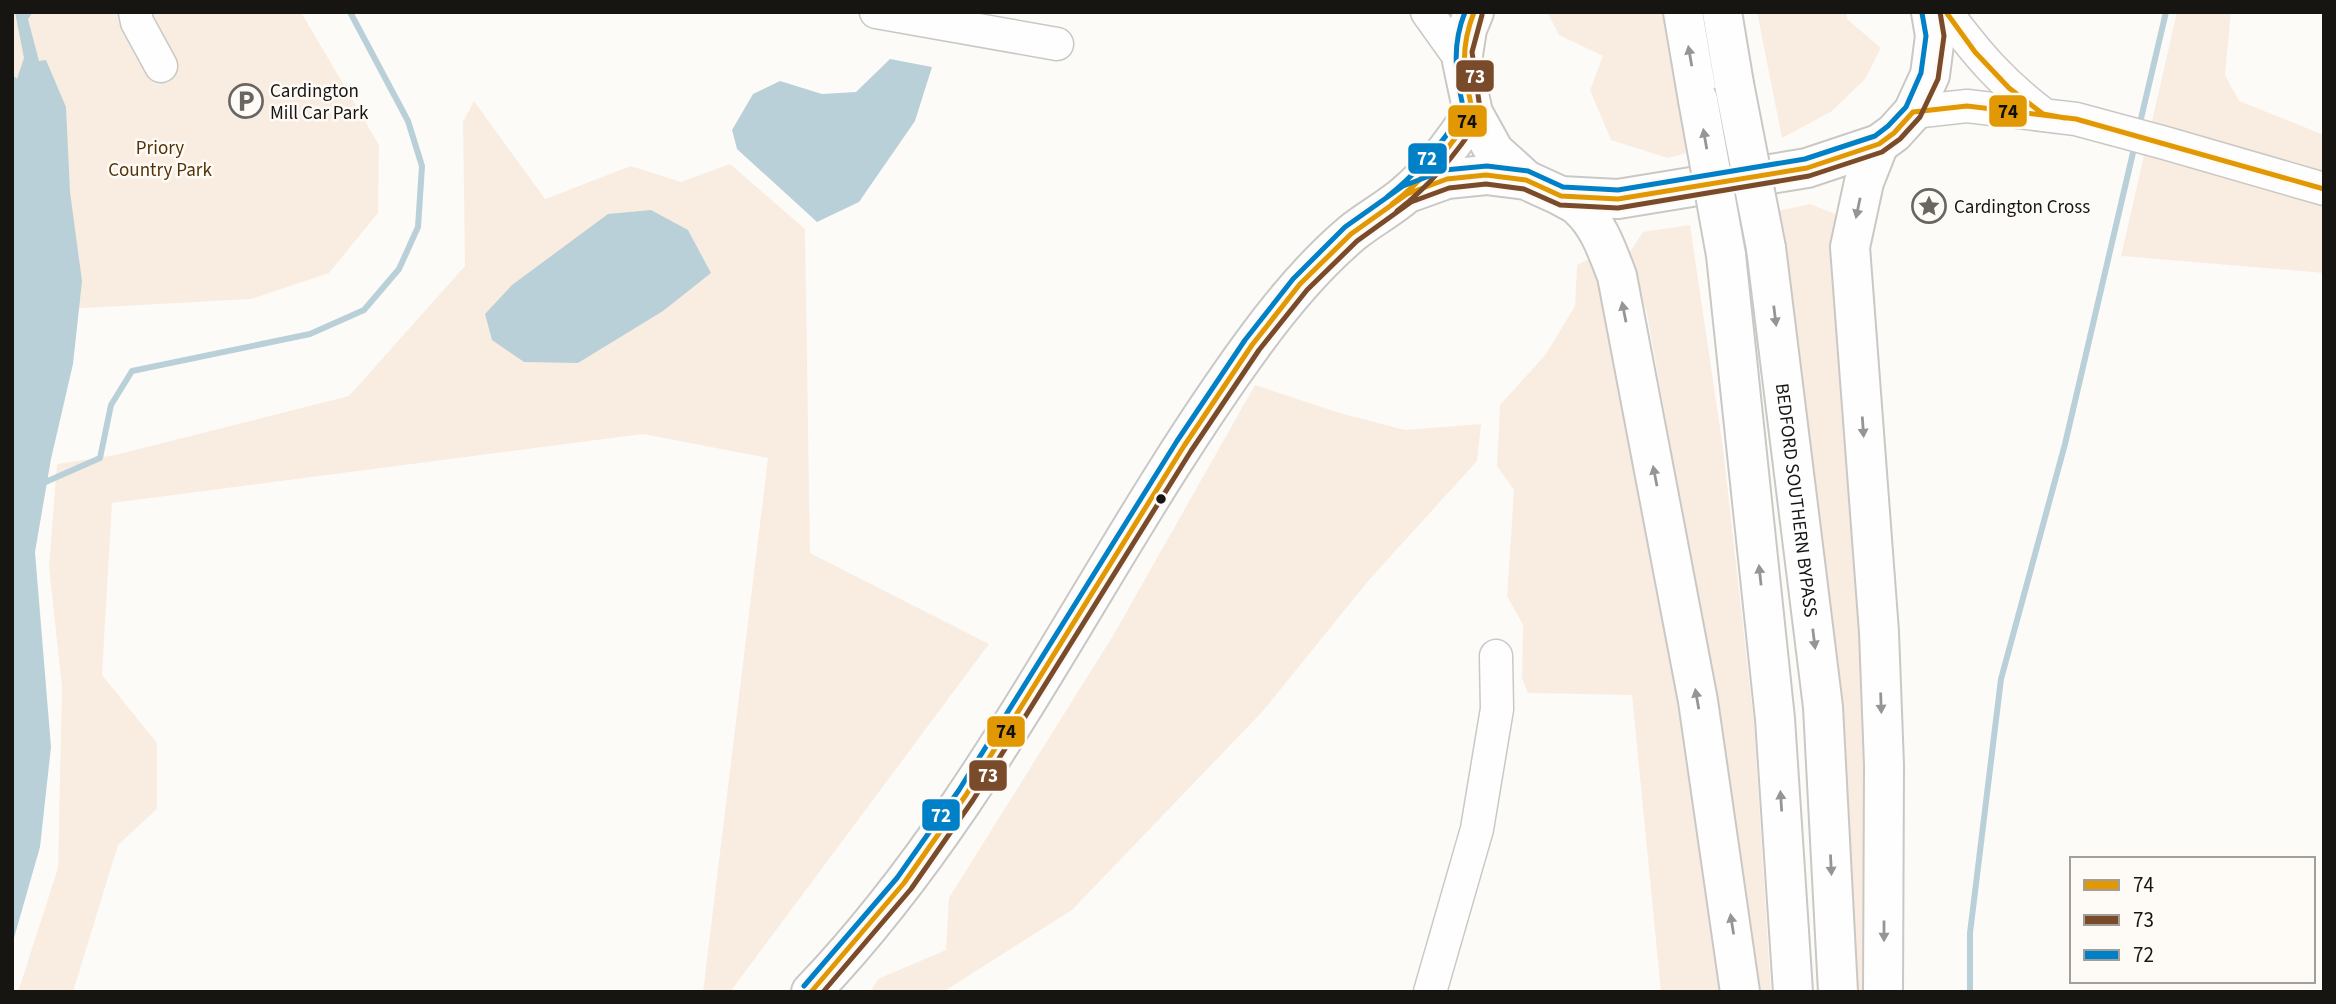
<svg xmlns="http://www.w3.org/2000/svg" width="2336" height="1004" font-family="'Source Sans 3',sans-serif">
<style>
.green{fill:#f9ede1}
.water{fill:#bad0d9}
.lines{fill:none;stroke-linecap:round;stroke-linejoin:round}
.stream{stroke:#bad0d9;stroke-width:6}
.minor-casing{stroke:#cac8c5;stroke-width:35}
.major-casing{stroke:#cac8c5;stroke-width:42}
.highway-casing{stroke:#cac8c5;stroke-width:42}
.minor{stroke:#fffefe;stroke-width:32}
.major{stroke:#fffefe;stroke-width:38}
.highway{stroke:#fffefe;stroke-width:38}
.highway-bridge-casing{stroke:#cac8c5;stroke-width:42;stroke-linecap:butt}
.highway-bridge{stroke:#fffefe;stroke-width:38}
.bus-1-casing{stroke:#fefbf7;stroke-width:10}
.bus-2-casing{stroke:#fefbf7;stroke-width:10}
.bus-3-casing{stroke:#fefbf7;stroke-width:10}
.bus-1{stroke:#e19802;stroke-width:5}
.bus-2{stroke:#7a4b2a;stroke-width:5}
.bus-3{stroke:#0080c7;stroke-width:5}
.oneway{fill:#979594}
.bus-dot{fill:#171512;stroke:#fefbf7;stroke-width:2.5}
.labels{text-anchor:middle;stroke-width:5;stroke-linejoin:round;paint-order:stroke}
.poi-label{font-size:19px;fill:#171512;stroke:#fefbf7;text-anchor:start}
.park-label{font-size:19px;fill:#523208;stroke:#fefbf7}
.street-label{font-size:19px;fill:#171512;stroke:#fefbf7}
.line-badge{stroke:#fefbf7;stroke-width:2.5}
.badge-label{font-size:19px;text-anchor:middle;font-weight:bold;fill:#fff}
.pale-badge-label{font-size:19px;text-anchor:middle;font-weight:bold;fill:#111}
</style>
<rect width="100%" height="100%" fill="#fdfbf8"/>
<!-- green -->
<path class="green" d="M12,12H301L379,145L378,213L329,273L251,299L12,312Z
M1547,12H1666L1691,152L1668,158L1611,140L1590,90L1603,56L1559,35Z
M1757,12H1847V19L1881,48L1865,79L1832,111L1782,138Z
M2177,12H2231L2225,75L2239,101L2324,135V273L2121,256Z
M474,101L545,199L631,166L681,182L730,164L805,229L810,553L989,644L730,992H703L768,458L643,434L112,503L102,675L157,743V809L118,845L73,992H18L58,868L62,688L49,567L57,464L115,455L349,396L465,266L463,122Z
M1810,204L1845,218L1865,632L1868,992H1844L1773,212Z
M1690,225L1723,448L1754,723L1771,992H1750L1706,645L1647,314L1629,253L1643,232Z
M1591,258L1609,291L1684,705L1724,992H1661L1632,695L1528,693L1522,678L1523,625L1507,596L1514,490L1497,466L1500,405L1546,354L1575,306L1577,265Z
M1255,385L1340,413L1405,430L1481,424L1477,461L1369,580L1263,711L1072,910L943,992H870L878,979L946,950L949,898L1114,634Z"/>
<!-- water -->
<path class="water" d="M15,12H33L28,19L39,61L46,60L66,107L70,192L82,281L73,364L51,459L35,552L51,747L40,847L12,945V74L17,79L24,58Z
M890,59L932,67L915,121L859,202L817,222L737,149L732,130L753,94L780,81L822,94L856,92Z
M651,210L688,230L711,273L663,311L578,363L524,362L492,340L485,314L512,285L608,214Z"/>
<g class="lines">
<!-- stream -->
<path class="stream" d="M2139,127L2166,12
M41,484L100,458L111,405L132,371L310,334L364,310L399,269L418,227L422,166L408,121L350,12
M1970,992V933L2001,679L2065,444L2135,144"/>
<!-- minor casing -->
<g class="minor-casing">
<path id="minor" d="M135,12L137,22L161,66
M876,12L1057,44
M1427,12L1462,61
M1946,12C1977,54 2001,82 2043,114
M1913,112L1967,106L2076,119L2165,143L2324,189
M1430,992L1477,829L1497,709L1496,656"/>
</g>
<!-- major casing -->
<g class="major-casing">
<path id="major" d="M1474,12L1467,29L1462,61L1473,113L1494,151L1526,180L1561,196L1618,199L1807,168L1879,144L1894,133L1913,112L1930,75L1935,36L1931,12
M1408,193L1447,179L1486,175L1526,180
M811,992C993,802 1098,556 1252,345C1281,305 1314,265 1352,233C1369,219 1389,209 1406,194C1430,174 1456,139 1473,113"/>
</g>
<!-- highway casing -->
<g class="highway-casing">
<g id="highway">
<path d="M1683,12L1698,100"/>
<path d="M1722,12L1734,84"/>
<path d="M1879,144L1864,182L1850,247L1879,632L1884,765L1883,992"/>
<path d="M1561,196C1567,200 1575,203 1580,208C1599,225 1608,253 1617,276L1698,701L1740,992"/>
<path id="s1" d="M1766,248L1823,707L1838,992"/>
<path d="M1726,255L1775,719L1793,992"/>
</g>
</g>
<!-- minor -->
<use href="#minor" class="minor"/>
<!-- major -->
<use href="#major" class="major"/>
<!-- highway -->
<use href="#highway" class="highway"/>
<!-- highway-bridge casing -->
<g class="highway-bridge-casing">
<path id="highway-bridge" d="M1734,84L1766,248
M1698,100L1726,255"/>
</g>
<!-- highway-bridge -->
<use href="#highway-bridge" class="highway-bridge"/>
<!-- bus-1 casing -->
<g class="bus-1-casing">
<path id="bus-1" d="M1946,12L1975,52L2009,88L2043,114L2065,118
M1392,204C1425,179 1450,147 1473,113C1464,74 1459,51 1474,12
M811,992L904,883L966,795L1184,446L1252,345L1300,284L1351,234L1407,194L1447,179L1486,175L1526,180L1561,196L1618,199L1807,168L1879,144L1894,133L1913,112L1967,106L2076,119L2324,189"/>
</g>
<!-- bus-2 casing -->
<g class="bus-2-casing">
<path id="bus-2" d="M1397,211C1431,185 1458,152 1481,116L1472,52L1482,15
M823,992L911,889L973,800L1191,451L1259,350L1307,290L1357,241L1411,202L1449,188L1486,184L1524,189L1560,205L1618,208L1809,176L1882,152L1900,139L1920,117L1938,79L1944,36L1940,12"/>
</g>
<!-- bus-3 casing -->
<g class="bus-3-casing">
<path id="bus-3" d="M1387,197C1418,173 1442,143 1464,111C1456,76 1451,47 1465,12
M804,986L897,878L959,790L1177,441L1245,340L1293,279L1345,227L1403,186L1445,170L1487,166L1528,171L1563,187L1618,190L1805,159L1875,136L1888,126L1906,107L1921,73L1926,36L1922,13"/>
</g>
<!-- bus-1 -->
<use href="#bus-1" class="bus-1"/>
<!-- bus-2 -->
<use href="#bus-2" class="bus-2"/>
<!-- bus-3 -->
<use href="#bus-3" class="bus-3"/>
</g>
<!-- one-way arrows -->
<defs><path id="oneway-solid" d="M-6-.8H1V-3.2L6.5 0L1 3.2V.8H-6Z" transform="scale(1.75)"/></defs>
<g class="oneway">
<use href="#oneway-solid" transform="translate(1690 56) rotate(-100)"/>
<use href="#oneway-solid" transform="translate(1705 139) rotate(-100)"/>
<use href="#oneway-solid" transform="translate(1858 208) rotate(102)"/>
<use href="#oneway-solid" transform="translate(1624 312) rotate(-101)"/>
<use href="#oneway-solid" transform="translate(1775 316) rotate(83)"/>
<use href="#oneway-solid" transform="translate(1863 427) rotate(86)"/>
<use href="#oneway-solid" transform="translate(1655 476) rotate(-101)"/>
<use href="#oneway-solid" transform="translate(1760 575) rotate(-96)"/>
<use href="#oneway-solid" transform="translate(1814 639) rotate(83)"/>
<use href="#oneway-solid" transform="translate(1697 699) rotate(-100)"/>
<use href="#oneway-solid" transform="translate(1881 703) rotate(88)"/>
<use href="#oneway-solid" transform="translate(1781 801) rotate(-94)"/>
<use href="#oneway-solid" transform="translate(1831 865) rotate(87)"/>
<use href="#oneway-solid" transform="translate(1732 924) rotate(-99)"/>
<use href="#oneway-solid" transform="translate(1884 931) rotate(90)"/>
</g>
<!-- icons -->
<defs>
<g id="parking-ring" transform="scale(1.75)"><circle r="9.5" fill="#fefbf7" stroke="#686662" stroke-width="1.5"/><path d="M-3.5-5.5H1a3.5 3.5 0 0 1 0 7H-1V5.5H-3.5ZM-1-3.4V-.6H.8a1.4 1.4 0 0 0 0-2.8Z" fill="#686662"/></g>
<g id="sight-ring" transform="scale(1.75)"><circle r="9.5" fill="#fefbf7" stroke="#686662" stroke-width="1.5"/><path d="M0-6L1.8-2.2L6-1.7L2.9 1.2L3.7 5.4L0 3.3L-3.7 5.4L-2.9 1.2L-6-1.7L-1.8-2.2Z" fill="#686662"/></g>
</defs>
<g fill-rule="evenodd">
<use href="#parking-ring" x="246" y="101"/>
<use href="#sight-ring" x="1929" y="206"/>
</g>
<!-- markers -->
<circle class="bus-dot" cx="1161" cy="499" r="6"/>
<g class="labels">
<!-- poi labels -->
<g class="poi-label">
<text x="270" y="97">Cardington<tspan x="270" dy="22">Mill Car Park</tspan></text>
<text x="1954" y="213">Cardington Cross</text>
</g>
<!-- park labels -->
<g class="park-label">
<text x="160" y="154">Priory<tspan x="160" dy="22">Country Park</tspan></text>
</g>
<!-- street labels -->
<g class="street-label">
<text dy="7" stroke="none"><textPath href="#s1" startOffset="254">BEDFORD SOUTHERN BYPASS</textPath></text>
</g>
</g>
<g class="line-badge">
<rect x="1455" y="59" width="40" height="34" rx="7" fill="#7a4b2a"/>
<rect x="1988" y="94" width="40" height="34" rx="7" fill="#e19802"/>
<rect x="1447" y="104" width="41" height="34" rx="7" fill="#e19802"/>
<rect x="1407" y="142" width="41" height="33" rx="7" fill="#0080c7"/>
<rect x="986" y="715" width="40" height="33" rx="7" fill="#e19802"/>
<rect x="968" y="759" width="40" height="33" rx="7" fill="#7a4b2a"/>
<rect x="921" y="798" width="40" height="34" rx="7" fill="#0080c7"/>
</g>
<g class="badge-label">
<text x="1475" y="83">73</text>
<text x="1427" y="165">72</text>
<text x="988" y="782">73</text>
<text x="941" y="822">72</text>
</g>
<g class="pale-badge-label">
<text x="2008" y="118">74</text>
<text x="1467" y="128">74</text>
<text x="1006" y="738">74</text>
</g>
<!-- border -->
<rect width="2336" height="1004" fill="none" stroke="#171512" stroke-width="28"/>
<!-- legend -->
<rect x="2070" y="857" width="245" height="126" fill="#fefbf7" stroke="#a29f9b" stroke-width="2"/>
<rect x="2084" y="880" width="35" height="10" fill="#e19802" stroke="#a29f9b" stroke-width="2"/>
<text x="2133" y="892" font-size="21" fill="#171512">74</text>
<rect x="2084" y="915" width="35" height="10" fill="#7a4b2a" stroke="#a29f9b" stroke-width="2"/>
<text x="2133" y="927" font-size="21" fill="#171512">73</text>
<rect x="2084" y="950" width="35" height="10" fill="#0080c7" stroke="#a29f9b" stroke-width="2"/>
<text x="2133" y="962" font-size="21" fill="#171512">72</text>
</svg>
